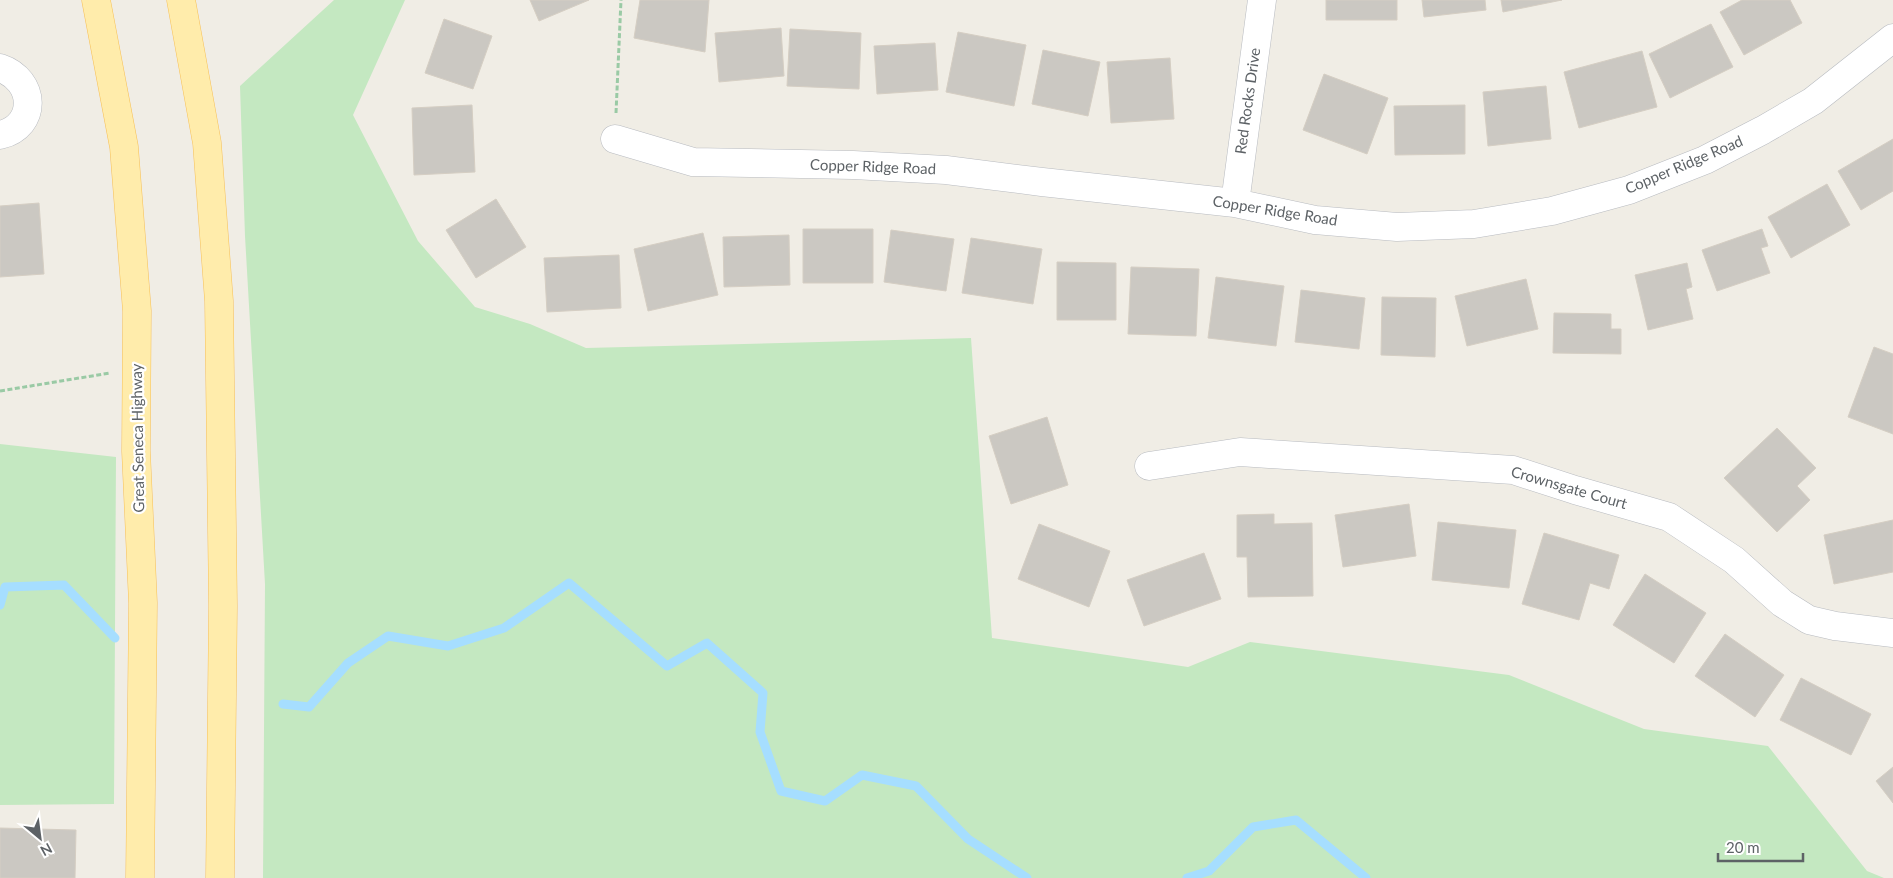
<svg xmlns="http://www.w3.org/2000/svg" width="1893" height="878" font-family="Lato,sans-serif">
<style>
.green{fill:#c4e8c1}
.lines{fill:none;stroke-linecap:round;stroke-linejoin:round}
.stream{stroke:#a6deff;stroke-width:9}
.building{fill:#cbc8c2;stroke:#d5cec3}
.minor-casing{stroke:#b8bbc0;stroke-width:29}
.major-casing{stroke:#f7c058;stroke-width:29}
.path{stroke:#9acaa5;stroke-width:3;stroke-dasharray:5 2.5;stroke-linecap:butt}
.minor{stroke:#fff;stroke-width:28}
.major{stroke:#ffecab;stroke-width:28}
.labels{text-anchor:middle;stroke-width:4.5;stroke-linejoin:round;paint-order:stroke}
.street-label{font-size:15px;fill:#5d6266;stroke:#fff}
</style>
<rect width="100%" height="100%" fill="#f0ede5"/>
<!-- green -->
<path class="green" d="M334,0H405L353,115L418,241L475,307L530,324L586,348L971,338L992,638L1188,667L1250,642L1509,675L1644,729L1768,746L1867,871L1884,878H263L265,584L245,236L240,86Z
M0,444L116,457L114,804L0,805Z"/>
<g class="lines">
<!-- stream -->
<path class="stream" d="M0,605L5,587L64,585L115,638
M283,704L309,707L348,663L388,636L448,646L504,628L569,583L667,666L707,643L763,693L760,732L781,791L825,801L862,775L916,786L968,839L1027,878
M1187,878L1209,871L1253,827L1296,820L1366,878"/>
</g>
<!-- building -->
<path class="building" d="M530,0H589L539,21Z
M640,0H709L705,52L634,38Z
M1326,0H1397V20H1326Z
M1422,0H1485L1486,10L1424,17Z
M1501,0H1562L1503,12Z
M1742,0H1790L1802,23L1744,55L1720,12Z
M444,19L492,36L473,89L425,73Z
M1711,24L1733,67L1670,98L1649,54Z
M781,28L784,76L719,82L715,33Z
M790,29L861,33L859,89L787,86Z
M958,32L1026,45L1014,106L946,92Z
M935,43L938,90L877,94L874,46Z
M1043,50L1100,62L1088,116L1032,104Z
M1642,51L1657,107L1579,128L1564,72Z
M1170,58L1174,119L1111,123L1107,62Z
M1324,74L1388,98L1367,154L1303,130Z
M1546,86L1551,139L1488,146L1483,92Z
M472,105L475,172L414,175L412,108Z
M1465,105V154L1395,155L1394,106Z
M1893,139V191L1861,210L1838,171Z
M1827,184L1850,225L1791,258L1768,217Z
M496,199L526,247L476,278L446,230Z
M39,203L44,274L0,277V206Z
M803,229H873V283H803Z
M1762,229L1768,246L1761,248L1770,273L1717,291L1702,250Z
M891,230L954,239L946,291L884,282Z
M703,233L718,295L648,311L634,249Z
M789,235L790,285L724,287L723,237Z
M971,238L1042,249L1033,304L962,293Z
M619,255L621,308L547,312L544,258Z
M1057,262L1116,263V320H1057Z
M1687,263L1692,287L1686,289L1693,319L1648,330L1635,275Z
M1131,267L1199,269L1196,336L1128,334Z
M1216,277L1284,286L1276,346L1208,338Z
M1526,279L1538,329L1467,346L1455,296Z
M1301,290L1365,298L1359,349L1295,342Z
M1382,297L1436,298L1435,357L1381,355Z
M1554,313L1611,314V329H1621V354L1553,353Z
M1874,347L1893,354V434L1848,417Z
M1047,417L1068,485L1011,504L989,436Z
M1777,428L1816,468L1797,486L1810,500L1777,532L1724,478Z
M1409,504L1416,556L1343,567L1335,515Z
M1274,514V524L1312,523L1313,596L1248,597L1247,557H1237V515Z
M1893,520V572L1834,584L1824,535Z
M1438,522L1516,530L1509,588L1432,580Z
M1039,524L1110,551L1089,607L1018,579Z
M1544,533L1619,555L1609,589L1590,583L1579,620L1522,604Z
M1204,553L1221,599L1144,626L1127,580Z
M1645,574L1706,613L1674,663L1613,625Z
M1725,634L1784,675L1755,717L1695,676Z
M1801,678L1871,714L1851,755L1780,720Z
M1893,767V803L1876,781Z
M0,828L76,830L75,878H0Z"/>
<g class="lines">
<!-- minor casing -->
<g class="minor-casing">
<path id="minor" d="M0,68C36,80 38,126 0,135
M615,139L693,162L853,165L946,170L1042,182L1235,203L1315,220L1397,227L1474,224L1552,211L1629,190L1705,160L1763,130L1813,101L1893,38
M1235,203L1262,0
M1149,466L1240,452L1513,470L1575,490L1669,517L1734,560L1782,603L1809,620L1835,626L1893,633"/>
</g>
<!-- major casing -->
<g class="major-casing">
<path id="major" d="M96,0L124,147L137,311L136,451L143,603L140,878
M181,0L207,143L219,301L223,606L220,878"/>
</g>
<!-- path -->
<path class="path" d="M616,113L621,0
M0,391L110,373"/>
<!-- minor -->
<use href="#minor" class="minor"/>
<!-- major -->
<use href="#major" class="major"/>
</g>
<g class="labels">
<!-- street labels -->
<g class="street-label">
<text transform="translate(1248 101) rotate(-82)" y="5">Red Rocks Drive</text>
<text transform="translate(1684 165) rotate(-23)" y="5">Copper Ridge Road</text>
<text transform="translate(873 167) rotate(2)" y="5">Copper Ridge Road</text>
<text transform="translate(1275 211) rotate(9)" y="5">Copper Ridge Road</text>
<text transform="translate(138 438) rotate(-91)" y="5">Great Seneca Highway</text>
<text transform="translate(1569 488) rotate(16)" y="5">Crownsgate Court</text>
</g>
</g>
<!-- north arrow -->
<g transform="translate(40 838) rotate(151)" stroke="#ffffff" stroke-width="4" paint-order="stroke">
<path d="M0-4L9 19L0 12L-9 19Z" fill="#5d6266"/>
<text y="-8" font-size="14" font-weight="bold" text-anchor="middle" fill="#5d6266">N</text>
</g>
<!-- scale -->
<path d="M1718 853v8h85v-8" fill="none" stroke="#5d6266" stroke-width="2.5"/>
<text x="1726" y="853" font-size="15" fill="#5d6266" stroke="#ffffff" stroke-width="4" paint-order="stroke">20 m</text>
</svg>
